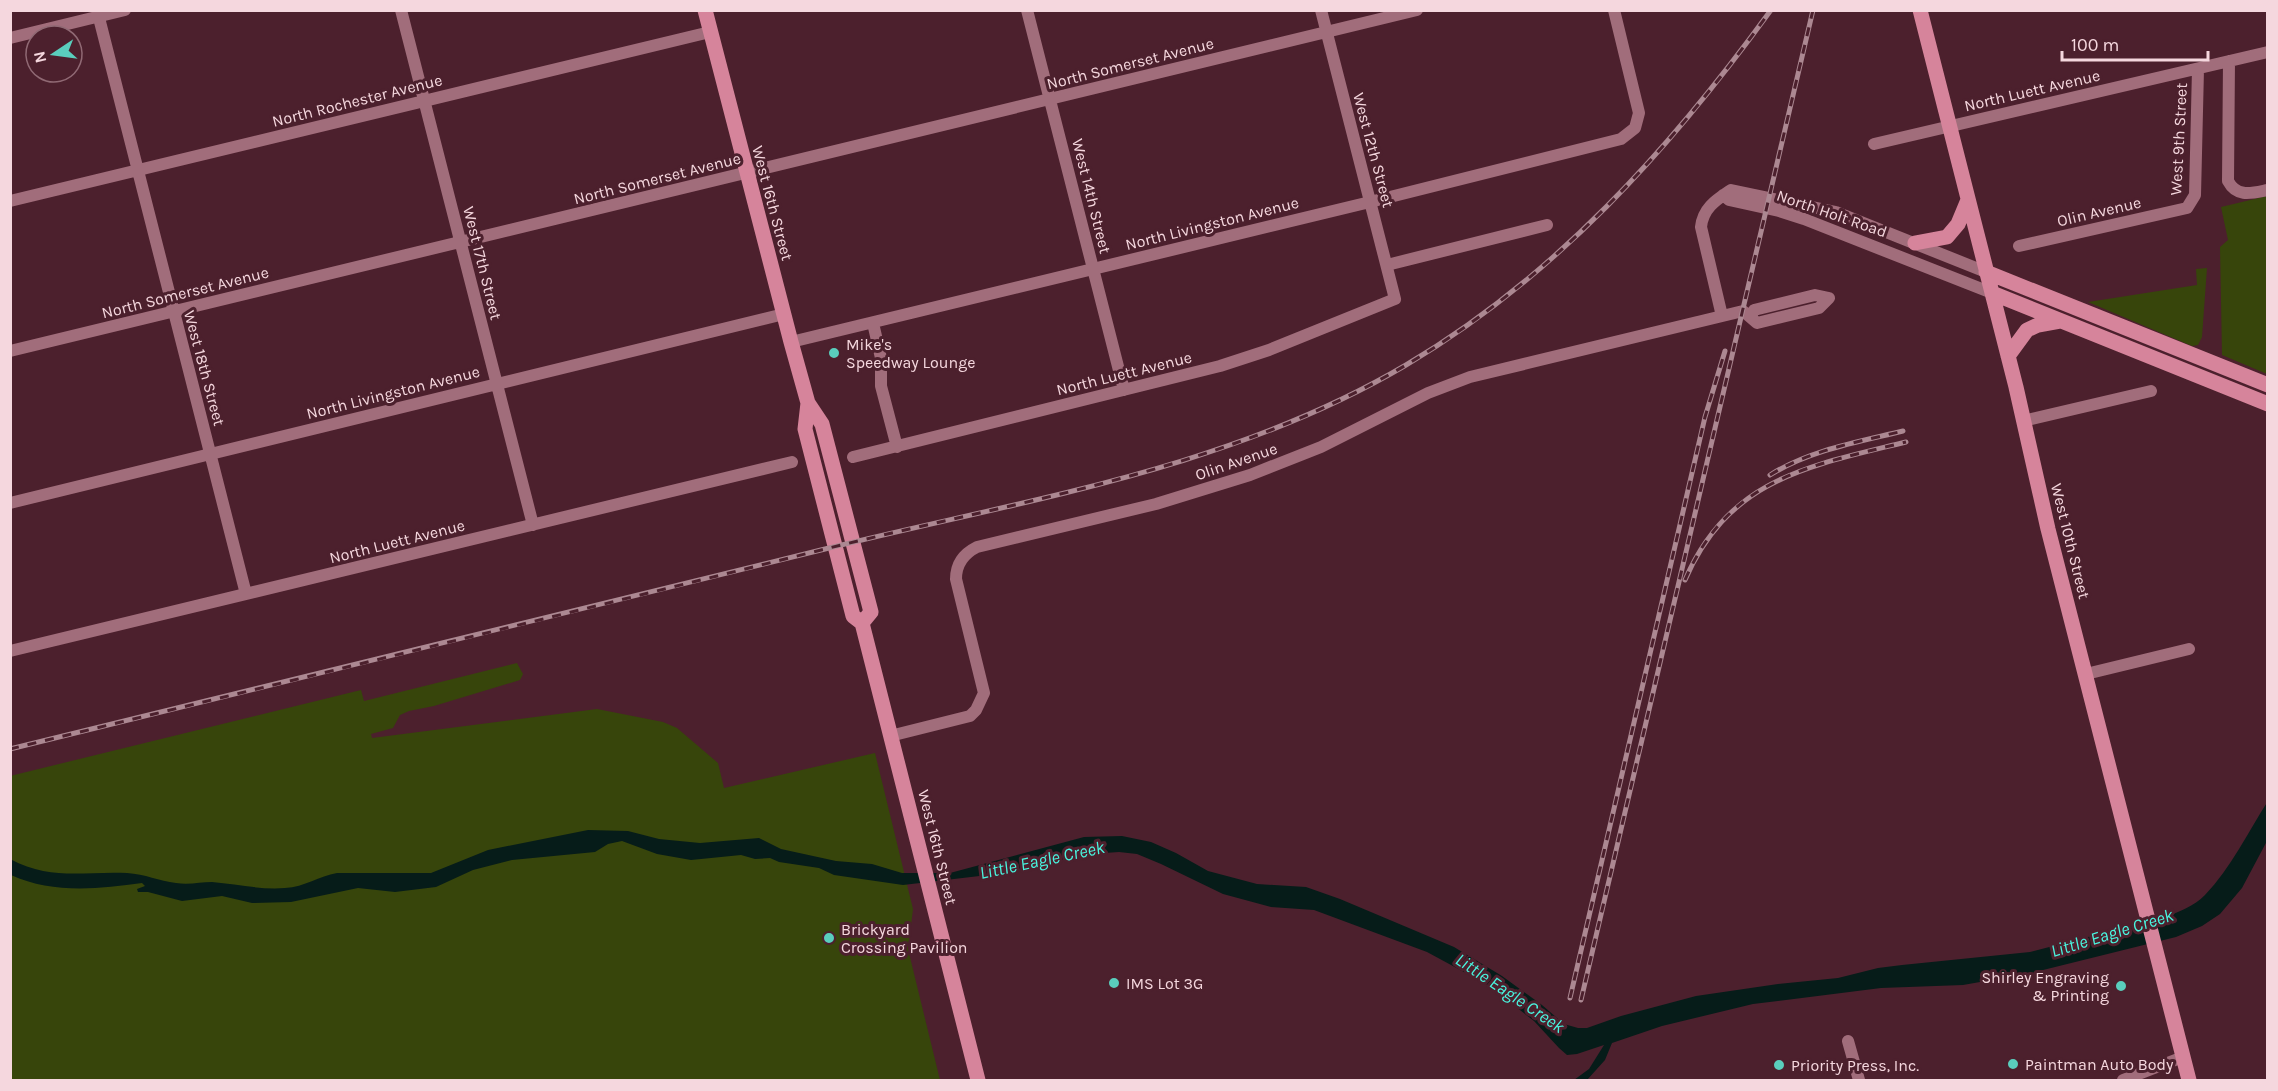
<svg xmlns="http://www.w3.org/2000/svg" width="2278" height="1091" font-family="Karla,sans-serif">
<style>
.green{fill:#37450b}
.water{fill:#061c19}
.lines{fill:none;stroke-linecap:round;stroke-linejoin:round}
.minor{stroke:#a16d7b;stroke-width:12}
.major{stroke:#d6849b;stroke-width:15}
.rail-casing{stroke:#ac8892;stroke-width:5}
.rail{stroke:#4c202d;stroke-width:3;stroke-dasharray:9;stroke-linecap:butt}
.poi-dot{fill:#5acebd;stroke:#4c202d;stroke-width:2}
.labels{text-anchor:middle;stroke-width:6;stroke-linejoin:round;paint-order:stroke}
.street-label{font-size:16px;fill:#f5d7de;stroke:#4c202d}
.poi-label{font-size:16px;fill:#f5d7de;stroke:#4c202d;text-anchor:start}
.water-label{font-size:18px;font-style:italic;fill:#49f6e0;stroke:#4c202d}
</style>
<rect width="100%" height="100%" fill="#4c202d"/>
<!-- green -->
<path class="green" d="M2267,196H2268L2267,374L2222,355L2220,247L2228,240L2221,207Z
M2207,268L2202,337L2198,345L2192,346L2088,302L2197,285L2196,269Z
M517,663L523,674L520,680L434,706L409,711L400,715L393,728L371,734L372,738L597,709L663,722L677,728L718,763L724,788L875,753L913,909L908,949L940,1080H11L10,776L361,690L364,701Z"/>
<!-- water -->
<path class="water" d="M2268,801L2267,841L2242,888L2220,914L2202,926L2176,937L2031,973L1963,985L1881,988L1753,1004L1662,1026L1612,1043L1605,1060L1587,1080H1574L1589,1069L1604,1045L1577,1054L1567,1055L1559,1048L1534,1021L1488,985L1427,952L1314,910L1271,907L1223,894L1161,864L1137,854L1119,852L1090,854L988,875L903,885L834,875L819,868L779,862L770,858L755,859L741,855L691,860L657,854L622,841L608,844L595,852L512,860L473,870L436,887L395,892L358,888L291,902L252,903L222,896L182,901L148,892H138L137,889L145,886L142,883C98,889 52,894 11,875L10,859C52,881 83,871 127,873C145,874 159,881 176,883C189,885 201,882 212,882C237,884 260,890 285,888C305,887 319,876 337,873H431L488,850L588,830L628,831L659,839L700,843L759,838L781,849L836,861L872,864L902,873H950L1084,837L1122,836L1151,842L1176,853L1208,871L1257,884L1306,887L1340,899L1454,947L1502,976L1542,1005L1564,1024L1578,1028H1587L1621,1016L1696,996L1778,984L1838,978L1878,968L1902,965L2030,952L2165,917C2179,912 2194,906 2205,895C2231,868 2248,832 2268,801Z"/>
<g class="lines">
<!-- minor -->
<path class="minor" d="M97,10L246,594
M401,10L533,525
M1027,10L1124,390
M10,38L125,10
M2229,61L2228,181C2237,198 2252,193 2268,190
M1874,144L2268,52
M1723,195L1729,200L1779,211L1804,219L1992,293
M10,201L710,32
M2019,246L2187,208L2195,195L2198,69
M1387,265L1547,225
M1722,316L1701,227C1703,208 1716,200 1731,190L1836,212L1986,272
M1751,317L1754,310L1815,295L1829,298
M873,323L881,358V386L897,447
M791,342L1370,202L1621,139L1635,128L1639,113L1614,10
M10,351L1417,10
M2023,421L2151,391
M853,457L1220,366L1269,350L1395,299L1321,10
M10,503L784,314
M10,651L792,462
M2086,674L2189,649
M890,736L970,716L976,710L984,693L956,579C956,564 963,554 977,547L1156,504L1250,475L1321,447L1428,393L1470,377L1743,311L1757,323L1819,308L1829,298
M1848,1041L1859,1080
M2123,1080L2183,1057"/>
<!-- major -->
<path class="major" d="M705,10L791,342L808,403L822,424L871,612L862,623
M1920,10L2016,387L2048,529L2189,1080
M1915,243L1947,237L1958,224L1968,200
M1986,272L2268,385
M1992,293L2268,404
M2008,356L2027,330L2038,325L2060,321
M808,403L805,429L853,616L862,623L978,1080"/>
<!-- rail casing -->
<g class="rail-casing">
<path id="rail" d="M1770,475C1810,450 1858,442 1903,431
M1685,580C1729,478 1809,466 1906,442
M10,749C282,683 554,617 825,549C1022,500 1228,470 1406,365C1555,277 1670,149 1771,10
M1570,998L1705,417L1725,351
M1581,1000L1813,10"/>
</g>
<!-- rail -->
<use href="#rail" class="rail"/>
</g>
<!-- markers -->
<g class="poi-dot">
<circle cx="834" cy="353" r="6"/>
<circle cx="829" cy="938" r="6"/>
<circle cx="1114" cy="983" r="6"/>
<circle cx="2121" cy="986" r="6"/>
<circle cx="2013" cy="1064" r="6"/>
<circle cx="1779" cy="1065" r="6"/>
</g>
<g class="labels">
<!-- street labels -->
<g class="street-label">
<text transform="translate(1130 63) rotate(-14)" y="6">North Somerset Avenue</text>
<text transform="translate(2032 90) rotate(-13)" y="6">North Luett Avenue</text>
<text transform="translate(357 100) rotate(-14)" y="6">North Rochester Avenue</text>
<text transform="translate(2178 139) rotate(-87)" y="6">West 9th Street</text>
<text transform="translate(1374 150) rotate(75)" y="6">West 12th Street</text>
<text transform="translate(657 178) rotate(-14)" y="6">North Somerset Avenue</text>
<text transform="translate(1092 196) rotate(76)" y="6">West 14th Street</text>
<text transform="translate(773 203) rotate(75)" y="6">West 16th Street</text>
<text transform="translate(2099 211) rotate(-13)" y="6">Olin Avenue</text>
<text transform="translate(1832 213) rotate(19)" y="6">North Holt Road</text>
<text transform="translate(1212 223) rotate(-14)" y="6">North Livingston Avenue</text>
<text transform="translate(483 263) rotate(76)" y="6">West 17th Street</text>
<text transform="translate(185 292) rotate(-14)" y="6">North Somerset Avenue</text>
<text transform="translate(205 368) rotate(75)" y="6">West 18th Street</text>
<text transform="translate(1124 373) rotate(-14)" y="6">North Luett Avenue</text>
<text transform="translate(393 392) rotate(-14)" y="6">North Livingston Avenue</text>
<text transform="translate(1236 461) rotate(-19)" y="6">Olin Avenue</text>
<text transform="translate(397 541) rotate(-14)" y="6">North Luett Avenue</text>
<text transform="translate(2071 541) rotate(76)" y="6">West 10th Street</text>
<text transform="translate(938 847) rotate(76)" y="6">West 16th Street</text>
</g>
<!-- poi labels -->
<g class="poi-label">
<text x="846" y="350">Mike's<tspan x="846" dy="18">Speedway Lounge</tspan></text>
<text x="841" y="935">Brickyard<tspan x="841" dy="18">Crossing Pavilion</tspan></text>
<text x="2109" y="983" text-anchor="end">Shirley Engraving<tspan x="2109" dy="18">&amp; Printing</tspan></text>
<text x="1126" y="989">IMS Lot 3G</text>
<text x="2025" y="1070">Paintman Auto Body</text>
<text x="1791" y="1071">Priority Press, Inc.</text>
</g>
<!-- water labels -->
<g class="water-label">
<text transform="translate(1042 860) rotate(-12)" y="6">Little Eagle Creek</text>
<text transform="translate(2112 933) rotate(-17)" y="6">Little Eagle Creek</text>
<text transform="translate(1510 993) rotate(34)" y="6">Little Eagle Creek</text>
</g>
</g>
<!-- border -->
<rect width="2278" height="1091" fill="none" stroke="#f5d7de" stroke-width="24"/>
<!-- north arrow -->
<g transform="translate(54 54) rotate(257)"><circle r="28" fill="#4c202d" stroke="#906974" stroke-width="1.5"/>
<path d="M0-4.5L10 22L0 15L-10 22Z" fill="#5acebd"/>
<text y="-9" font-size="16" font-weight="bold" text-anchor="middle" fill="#f5d7de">N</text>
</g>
<!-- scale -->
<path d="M2062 51v9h146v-9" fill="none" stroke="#f5d7de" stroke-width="3"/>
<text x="2071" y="51" font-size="18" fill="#f5d7de" stroke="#4c202d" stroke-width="4.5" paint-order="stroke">100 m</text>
</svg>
